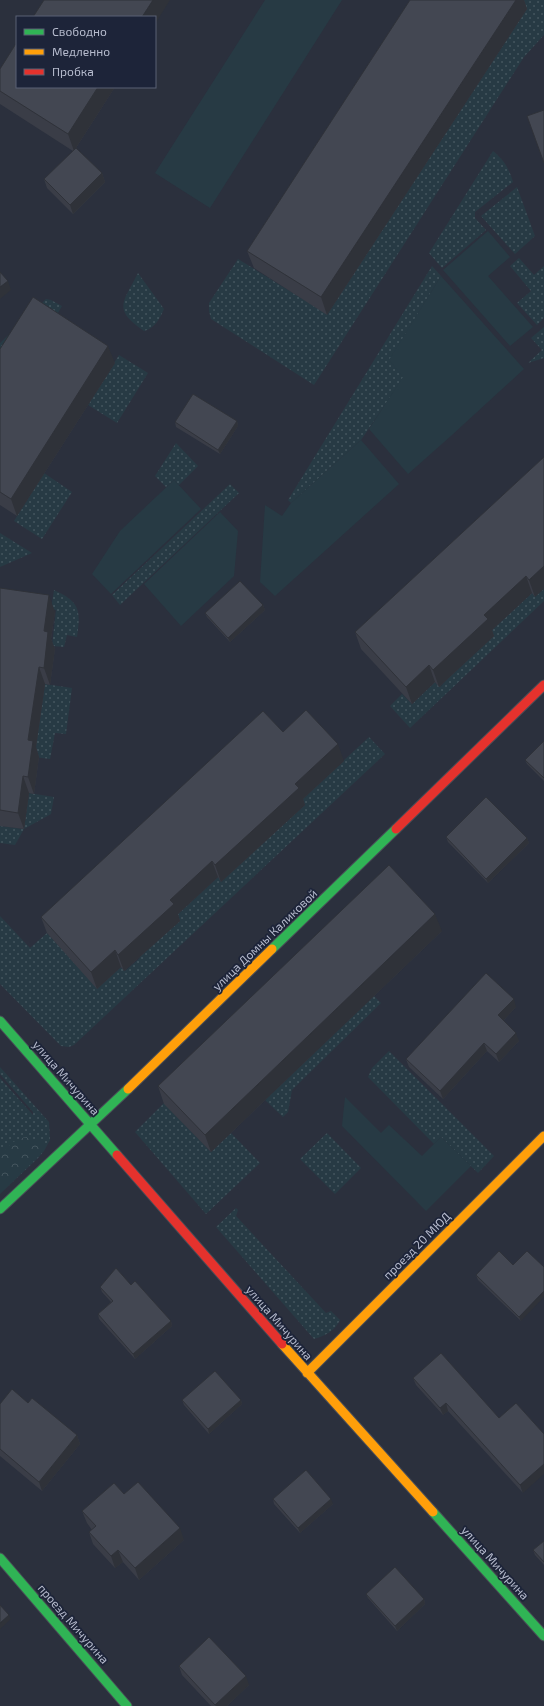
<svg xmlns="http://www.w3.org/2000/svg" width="544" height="1706" font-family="'Exo 2',sans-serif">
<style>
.grass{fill:url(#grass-dots)}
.forest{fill:url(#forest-crowns)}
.park{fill:#273a44}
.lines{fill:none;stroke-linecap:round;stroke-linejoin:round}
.fast-casing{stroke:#484c56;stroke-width:11}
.slow-casing{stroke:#484c56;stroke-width:11}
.jam-casing{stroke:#484c56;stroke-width:11}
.fast{stroke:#30b455;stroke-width:9}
.slow{stroke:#ff9f0a;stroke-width:9}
.jam{stroke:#e5322d;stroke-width:9}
.wall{fill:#3a3d47}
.shaded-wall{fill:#2f3239}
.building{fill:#434752;stroke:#2f3239}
.labels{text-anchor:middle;stroke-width:3.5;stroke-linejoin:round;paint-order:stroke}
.street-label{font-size:12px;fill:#b6bbcd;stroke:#1d2439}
</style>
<defs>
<pattern id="grass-dots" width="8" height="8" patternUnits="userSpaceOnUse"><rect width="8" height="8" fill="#273a44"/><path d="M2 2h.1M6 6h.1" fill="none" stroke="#44555e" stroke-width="1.8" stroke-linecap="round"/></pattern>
<pattern id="forest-crowns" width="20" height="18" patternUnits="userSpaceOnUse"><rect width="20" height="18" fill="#273a44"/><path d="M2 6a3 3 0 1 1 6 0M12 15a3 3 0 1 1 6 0" fill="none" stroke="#44555e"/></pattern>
</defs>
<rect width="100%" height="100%" fill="#2b303d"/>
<!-- grass -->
<path class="grass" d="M513,0H544V35L524,57L314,385L211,319L209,311V303L238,259L327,314Z
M493,151C504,160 509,168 513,182L475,212V218L486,230L442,268L429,253Z
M517,187L535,236L515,254L481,216Z
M519,258L534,275L544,266V318L537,325L517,303L531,291L510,266Z
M432,266L441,276L390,360L404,377L361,440L291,503L288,500Z
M138,273L164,309C159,320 155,328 144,331C112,309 123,303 138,273Z
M46,299L51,300L62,306L52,323L0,366V343Z
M544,327V358L528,363L542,350L531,338Z
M119,355L148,373L117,423L88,405Z
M176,443L198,466L179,485L174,480L166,487L155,476Z
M44,473L72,492L42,539L14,521Z
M230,484L239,493L120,605L112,595Z
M0,533L32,553L0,567Z
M544,589V601L410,728L390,706L402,694L412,704L435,682L440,687L490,632L532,593Z
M54,590C80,602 81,610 77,637L67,635L64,647L52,646L56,610L51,609Z
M45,684L72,688L66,734L55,733L50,759L34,757Z
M369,737L385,754L74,1045L69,1047L61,1046L0,984V916L30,948L47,933L98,988L121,967L125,971L140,958L135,953L153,945L180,921L176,916L218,877L221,881L301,800Z
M29,793L54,797L51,814L24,829L15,845L0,843V826L24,829Z
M374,996L381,1003L292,1090L288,1112L283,1117L265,1100Z
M389,1051L494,1156L478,1173L441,1137L434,1144L368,1077L372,1068Z
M0,1067L49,1122L50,1140L44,1151L38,1158L0,1194V1078L33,1115V1112L0,1074Z
M164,1103L211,1152L231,1133L260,1163L206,1214L135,1132Z
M327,1133L361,1168L335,1194L300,1159Z
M236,1208L238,1210L236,1216L326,1313L331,1311L340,1320C335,1331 325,1336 314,1339L216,1227Z"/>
<!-- forest -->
<path class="forest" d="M25,1137L37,1140L43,1143V1150L40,1155L0,1191V1154L13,1142Z"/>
<!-- park -->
<path class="park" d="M265,0H342L210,208L155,173Z
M488,231L510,257L488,276L533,327L510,346L443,270Z
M441,276L524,369L452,435L408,474L369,429L403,377L389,360Z
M361,440L399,484L275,596L260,582L265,505L282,516L291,503Z
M174,480L201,509L111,594L92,574L120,531Z
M220,512L238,531L234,576L181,626L144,584Z
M345,1097L381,1133L389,1125L422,1156L441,1137L471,1166L426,1211L342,1126Z"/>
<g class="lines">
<!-- fast casing -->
<g class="fast-casing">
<path id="fast" d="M272,949L396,829
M0,1021L117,1155
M0,1209L128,1089
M433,1512L544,1636
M0,1558L127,1706"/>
</g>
<!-- slow casing -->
<g class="slow-casing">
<path id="slow" d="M128,1089L272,949
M282,1344L433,1512
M307,1373L544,1136"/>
</g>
<!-- jam casing -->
<g class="jam-casing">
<path id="jam" d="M396,829L544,685
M117,1155L282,1344"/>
</g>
<!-- fast -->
<use href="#fast" class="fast"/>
<!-- slow -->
<use href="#slow" class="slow"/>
<!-- jam -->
<use href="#jam" class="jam"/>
</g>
<!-- wall -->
<path class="wall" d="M410,0H524L527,9L327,315L254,268L247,251Z
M0,69L17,87H115L76,148L102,173L105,182L73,214L47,188L44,179L73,151L0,104Z
M0,349L115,363L17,516L0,505Z
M237,421L238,426L220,454L176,427L175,422Z
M544,457L535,597L532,593L492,630L494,636L439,687L435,682L412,704L361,649L355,632Z
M0,588L55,612L51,639L55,649L50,685L45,684L36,747L39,757L34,794L29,793L24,829L0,826Z
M263,605L265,610L230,642L207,617L205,613Z
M283,732L344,761L303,799L305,805L221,882L218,877L178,914L180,921L124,971L121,967L97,989L47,933L41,917Z
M544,741V781L527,764L525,760Z
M446,837L527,838L529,843L488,883L448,842Z
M442,931L211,1152L164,1104L158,1086Z
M516,1007L503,1021L519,1041L499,1062L487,1051L443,1099L409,1067L406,1059Z
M499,1251L521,1321L478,1280L476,1275Z
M131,1285L171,1321L172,1326L135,1359L99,1319L98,1314L111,1302L102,1292L100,1287Z
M413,1378L499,1418L523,1493L448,1411L443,1415L416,1385Z
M182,1400H241L242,1404L209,1434L184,1405Z
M28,1403L77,1435L80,1444L42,1491L0,1456V1404Z
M124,1494L184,1540L139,1580L123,1562L115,1568L93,1544L89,1532L92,1530L87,1523L82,1511Z
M273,1499L333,1504L300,1533L274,1504Z
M544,1541V1565L535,1555L533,1550Z
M366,1594L424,1599L425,1604L397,1631L368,1598Z
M179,1666L249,1685L227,1706H211L182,1675Z"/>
<!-- shaded-wall -->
<path class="shaded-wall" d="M153,0H170L155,24V17H142Z
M516,0H524L527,9L327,315L321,297Z
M98,87H115L74,151L68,134Z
M102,173L105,182L73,214L70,205Z
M8,281L11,290L0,299V287Z
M108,346L115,363L17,516L11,499Z
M237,421L238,426L220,454L218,450Z
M544,566V589L535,597L529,580Z
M526,576L532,593L492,630L494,636L439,687L433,670L484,615Z
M49,595L55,612L51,639L55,649L50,685L44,668V631Z
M263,605L265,610L230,642L228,638Z
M429,665L435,682L412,704L406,687Z
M39,667L45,684L36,747L39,757L34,794L28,777V740Z
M338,744L344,761L303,799L305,805L221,882L215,865L295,784Z
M23,776L29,793L24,829L18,813Z
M527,838L529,843L488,883L486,879Z
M212,861L218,877L178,914L180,921L124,971L118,955L170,900Z
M435,914L442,931L211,1152L205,1135Z
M115,950L121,967L97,989L91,972Z
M514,999L516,1007L501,1023L498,1015Z
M516,1033L519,1041L499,1062L496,1054Z
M484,1043L487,1051L443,1099L440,1091Z
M544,1291V1297L521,1321L519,1317Z
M171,1321L172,1326L135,1359L133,1354Z
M241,1400L242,1404L209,1434L208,1429Z
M446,1403L448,1411L443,1415L440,1408Z
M77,1435L80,1444L42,1491L39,1482Z
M544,1464V1474L523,1493L520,1485Z
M331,1499L333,1504L300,1533L298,1528Z
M180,1528L184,1540L139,1580L135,1568Z
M118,1550L123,1562L115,1568L111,1556Z
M424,1599L425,1604L397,1631L395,1626Z
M9,1615L11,1619L0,1629V1623Z
M246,1676L249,1685L227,1706H216L215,1705Z"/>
<!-- building -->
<path class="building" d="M44,0H153L142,17H33Z
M410,0H516L321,297L247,251Z
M17,42V87H98L68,134L0,91V69Z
M544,110V163L527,116Z
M76,148L102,173L70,205L44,179Z
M0,272L8,281L0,287Z
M33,297L108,346L11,499L0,492V349Z
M193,394L237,421L218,450L175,422Z
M544,457V566L529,580L526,576L484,615L488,619L433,670L429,665L406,687L355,632Z
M240,581L263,605L228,638L205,613Z
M0,588L49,595L44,631L48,632L44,668L39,667L28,740L33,741L28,777L23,776L18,813L0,810Z
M306,710L338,744L295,784L299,788L215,865L212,861L170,900L174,904L118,955L115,950L91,972L41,917L263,711L283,732Z
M544,741V778L525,760Z
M486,797L527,838L486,879L446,837Z
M389,865L435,914L205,1135L158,1086Z
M486,973L514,999L498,1015L516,1033L496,1054L484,1043L440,1091L406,1059Z
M499,1251L513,1265L527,1251L544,1267V1291L519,1317L476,1275Z
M116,1268L131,1285L135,1281L171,1321L133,1354L98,1314L113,1301L100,1287Z
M441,1353L499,1418L516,1403L544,1434V1464L520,1485L446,1403L440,1408L413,1378Z
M215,1371L241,1400L208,1429L182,1400Z
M12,1389L28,1403L32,1398L77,1435L39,1482L0,1449V1404Z
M306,1470L331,1499L298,1528L273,1499Z
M138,1482L180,1528L135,1568L118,1550L111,1556L89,1532L96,1526L82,1511L114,1483L124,1494Z
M544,1541V1562L533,1550Z
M395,1567L424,1599L395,1626L366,1594Z
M0,1605L9,1615L0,1623Z
M209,1637L246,1676L215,1705L179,1666Z"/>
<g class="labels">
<!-- street labels -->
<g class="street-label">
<text transform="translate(265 940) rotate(-44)" y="4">улица Домны Каликовой</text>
<text transform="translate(66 1078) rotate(49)" y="4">улица Мичурина</text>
<text transform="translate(417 1246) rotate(-45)" y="4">проезд 20 МЮД</text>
<text transform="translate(279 1323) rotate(49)" y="4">улица Мичурина</text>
<text transform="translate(495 1563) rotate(48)" y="4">улица Мичурина</text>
<text transform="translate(73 1624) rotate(49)" y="4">проезд Мичурина</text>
</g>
</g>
<!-- legend -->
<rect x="16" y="16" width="140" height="72" fill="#1d2439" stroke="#5a6074"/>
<rect x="24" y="29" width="20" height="6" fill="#30b455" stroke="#5a6074"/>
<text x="52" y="36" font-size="12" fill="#b6bbcd">Свободно</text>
<rect x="24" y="49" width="20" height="6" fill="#ff9f0a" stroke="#5a6074"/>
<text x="52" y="56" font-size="12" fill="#b6bbcd">Медленно</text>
<rect x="24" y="69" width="20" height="6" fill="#e5322d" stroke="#5a6074"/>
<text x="52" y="76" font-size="12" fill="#b6bbcd">Пробка</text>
</svg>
